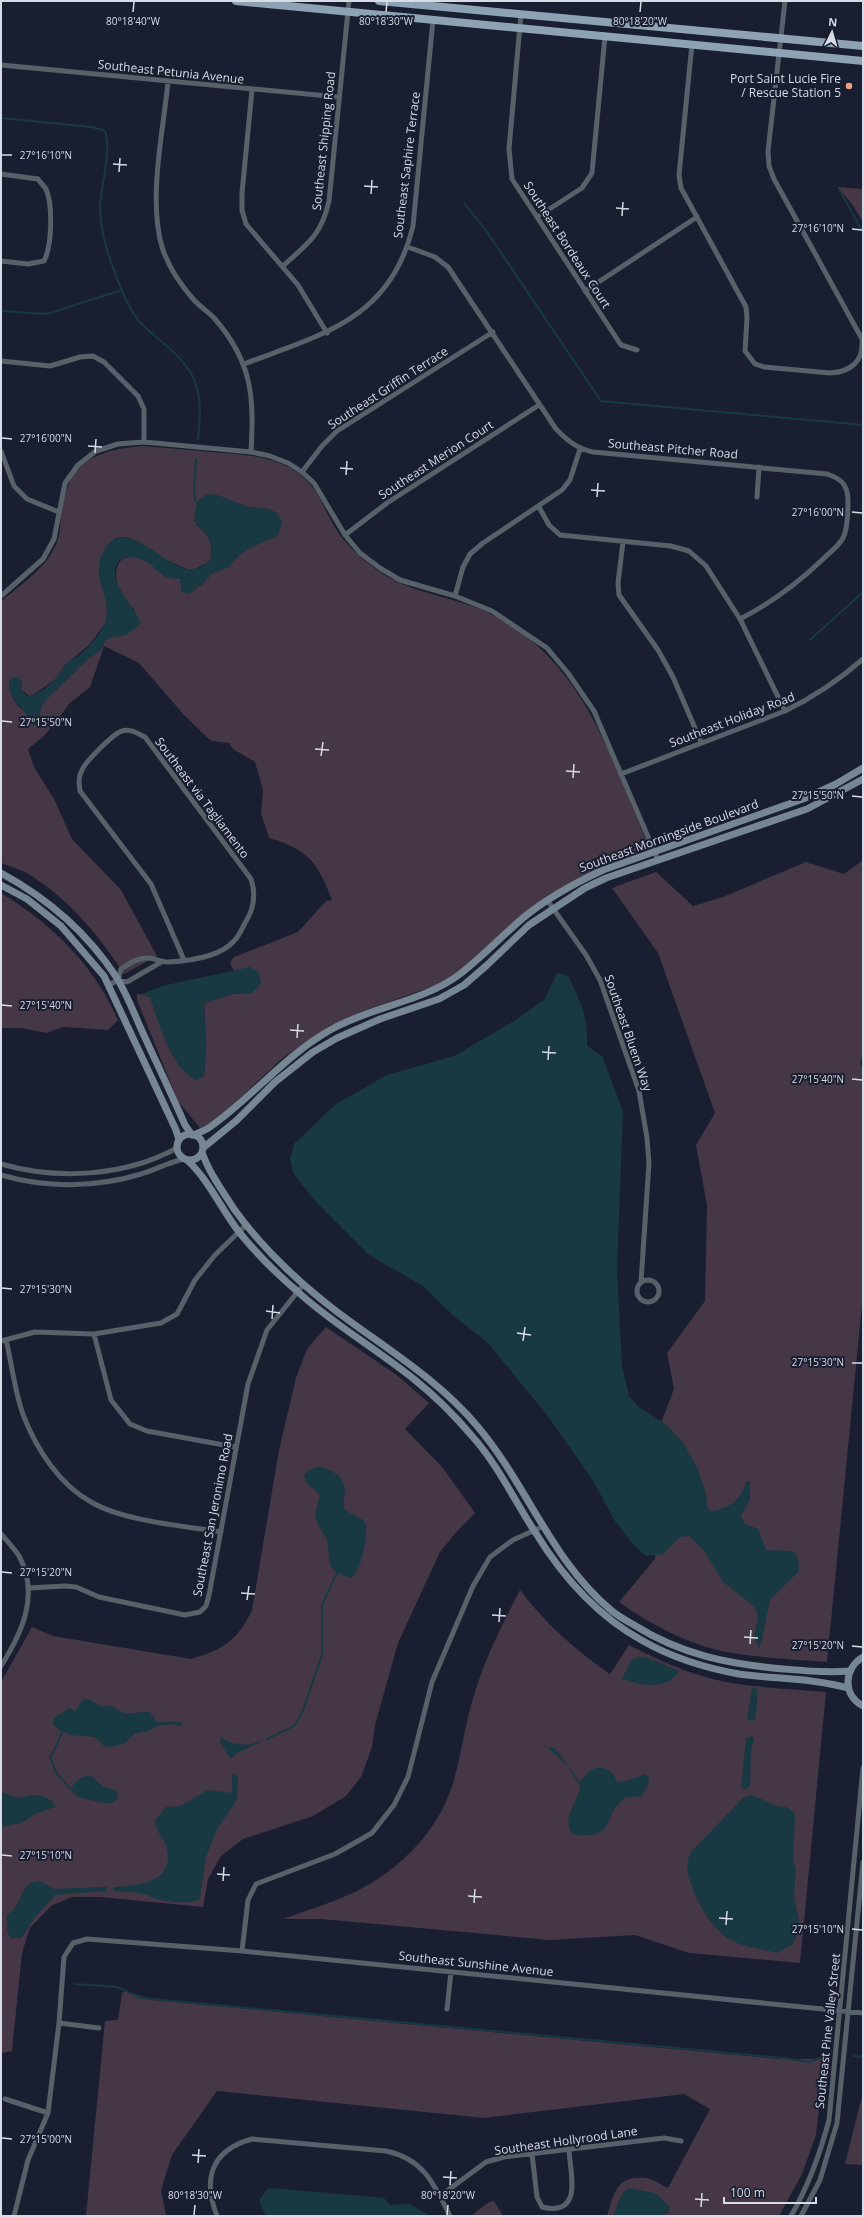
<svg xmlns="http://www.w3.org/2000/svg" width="864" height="2217" font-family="'Open Sans',sans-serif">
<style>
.green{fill:#453746;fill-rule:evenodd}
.water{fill:#193942}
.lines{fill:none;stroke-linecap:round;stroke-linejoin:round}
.stream{stroke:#193942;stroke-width:2}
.street{stroke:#576169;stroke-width:5}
.secondary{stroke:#768693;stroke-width:7}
.primary{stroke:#8da3b4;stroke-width:8}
.ticks{fill:none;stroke:#d6dbe6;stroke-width:1.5}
.poi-dot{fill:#f2a07f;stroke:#191f30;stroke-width:1.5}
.labels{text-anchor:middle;stroke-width:4;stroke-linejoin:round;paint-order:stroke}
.street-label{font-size:12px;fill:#d6dbe6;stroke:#191f30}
.poi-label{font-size:12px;fill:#d6dbe6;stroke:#191f30;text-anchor:end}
.ticks-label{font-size:10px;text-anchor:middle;fill:#d6dbe6;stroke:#191f30;stroke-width:4;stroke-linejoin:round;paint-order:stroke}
</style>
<rect width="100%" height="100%" fill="#191f30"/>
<!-- green -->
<path class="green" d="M837,187L863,189V222L852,204Z
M144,446C167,448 189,450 211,452C246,455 286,455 311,485C324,502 330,524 344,540C353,551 365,561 377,570C410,594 454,596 491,614C584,660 612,761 650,849L602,866L547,896L457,972L434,986L363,1011L331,1025L283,1058L229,1108L207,1125L200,1128L178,1101L137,1000V994L150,996L163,1034L204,1075L206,1051L204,1003L232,994L252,993L234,971L230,963L234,957L298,932L326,901L332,900C318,863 309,850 269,838L261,813L263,790L255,762L233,749L229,743L211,741L184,715L139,663L104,646L90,687L70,703L45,735L28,749L34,767L54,799L72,839L121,890L157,956L124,974C99,935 67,897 27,873C19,869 9,866 1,863V601C22,584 47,568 57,542C61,532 60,519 62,509C64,501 65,492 68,485C80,454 115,448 144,446ZM232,501L248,507L270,509L278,536C262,542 238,551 229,567L212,573L202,585L198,586L194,590L182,592L180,579C175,578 169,578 165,576C159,573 156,567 151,564C135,554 116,552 116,576C117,588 126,602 135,610L106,639L101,650L88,659L49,696L41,707L39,718L33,726L29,716L18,706L11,695L22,682V690L30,697L56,679L64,666L90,644L106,622L115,538L126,537L139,542L162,558L187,569H195L210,561C215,544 208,535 196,524Z
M863,860V1055L860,1063L863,1070V1294L827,1662C796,1659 757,1658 726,1652C687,1644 652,1625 619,1602L655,1559L661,1423L674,1389L667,1353L705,1301L707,1205L696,1145L715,1113L658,953L612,888L656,872L693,906L723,897L806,862L844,874Z
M1,893C52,924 94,965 118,1020L108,1030L63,1027L46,1033L22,1028H1Z
M326,1327L398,1376L429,1403L405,1429L443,1468L475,1513L458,1530L440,1552L398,1643L375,1725L372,1747L361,1777L346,1796L313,1816L243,1839L221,1856L208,1879L203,1907L100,1897H72L51,1906L30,1928L22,1953L12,2051L1,2053V1682L32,1627L53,1636L191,1659C223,1650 238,1640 252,1610L279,1450L296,1378L307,1349Z
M520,1590C546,1624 575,1650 610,1674L629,1645C660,1661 691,1675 726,1682C758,1688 793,1689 826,1692L800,1963L689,1953L635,1935L550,1940L321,1919H283C313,1908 346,1899 373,1882C409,1860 441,1824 453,1783C462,1753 465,1722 475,1692C486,1656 503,1623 520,1590Z
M127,1991L152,2000L779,2059H825L816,2135L802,2174L779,2216H607C614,2194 616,2175 645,2178C653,2179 661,2185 668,2188L710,2109L684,2094L484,2118L217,2091L172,2155L161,2190L166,2216H86L105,2021L118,2020L122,1993Z
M863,2092V2165L845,2164Z
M494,2201L503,2216H471L489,2202Z"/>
<!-- water -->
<path class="water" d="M208,494L218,495L248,507L270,509L278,514L282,522L278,536C262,542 238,551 229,567L212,573L202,585L198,586L190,594L182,592L180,579C175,578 169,578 165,576C156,572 152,563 142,560C134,557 125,555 119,561C103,579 138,609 141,624L126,635L106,639L101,650L88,659L44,702L41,707L39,722L33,726C28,709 7,701 9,681L13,677H18L22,682V690L27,696C36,696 49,686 55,679C60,675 61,669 66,664C70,660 76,658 81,654C89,647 103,631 106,620C112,594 87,577 106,547C125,517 166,567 188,569C197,570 204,565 210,561C216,538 205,536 194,520L197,501Z
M250,967L259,972L261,984L252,993L232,994L204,1003L206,1051L204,1076L197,1080C171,1070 158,1021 150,997L140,995L162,986Z
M557,973L568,976C581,1002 588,1016 587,1046L602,1056L623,1111L617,1270L622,1366L629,1396L639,1407L667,1425L684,1444L698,1469L706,1494L708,1508L711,1511C729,1508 741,1501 746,1482L750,1481V1500L741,1515L745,1524L758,1529L766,1550L792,1551L798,1557L799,1571L770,1600L762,1640L759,1648L754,1637L758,1616L754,1606L723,1582L703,1549L689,1536L680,1537L663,1554L646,1556L632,1543L615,1521L592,1479L547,1415L487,1342L454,1316L423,1286L369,1255L316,1202L293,1173L290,1159L294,1144L336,1104L387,1075L454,1056L514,1021L544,1000Z
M317,1467C330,1468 346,1476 345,1492C345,1498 342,1504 345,1510L363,1520L366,1524C368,1535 361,1573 351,1578L337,1573L330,1565L327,1540L318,1525L315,1515L319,1498V1494L306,1482L304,1475L309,1470Z
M640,1657L651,1659L679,1671C668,1691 639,1685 622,1679L632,1659Z
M756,1687C759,1697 756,1709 755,1719L751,1721L747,1719L752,1688Z
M88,1699L102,1707C113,1702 115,1710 125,1713C133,1715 142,1711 150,1712L157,1722H183L180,1727L175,1724L157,1726L148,1731L135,1734L123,1744L110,1747L104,1746L94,1737L71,1735L59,1730L53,1725L54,1718L70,1708L75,1711L83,1700Z
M751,1736L754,1738L751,1751L750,1786L745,1789L741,1788L746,1738Z
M221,1737L232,1743L247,1745L267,1739L237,1753L231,1759L220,1743Z
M547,1747L555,1748L580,1782C583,1778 587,1772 591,1770C602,1764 614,1771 617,1782H623L646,1774L649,1777C649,1784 646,1791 641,1796C635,1797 627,1796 622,1800C601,1820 617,1838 574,1835C559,1819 578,1804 580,1786L566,1764Z
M234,1773L238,1776L237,1800L217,1829L206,1857L200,1899L192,1902H172L157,1899L141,1893L113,1891L114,1887C136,1886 175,1883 167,1849C165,1837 156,1834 155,1821L166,1807L181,1806L207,1790L232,1793V1775Z
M87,1776L93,1777L103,1787L116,1790L118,1795C115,1809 100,1802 91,1800C82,1798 74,1798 70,1788L79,1779Z
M1,1792L18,1798L33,1795L43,1796L52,1801L55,1807L37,1813L21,1823L1,1827Z
M752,1795L775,1805L789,1808L795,1814L793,1861L796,1869L794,1895L799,1920L798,1933L793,1944L778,1953C762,1949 745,1948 731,1940C710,1929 694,1897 688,1874C686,1867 688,1860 690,1853L744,1797Z
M40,1881L54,1889L103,1887H107V1891L56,1895L35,1917L22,1938H11L7,1932V1915C10,1912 14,1910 16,1906C24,1894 22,1882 40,1881Z
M272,2188L384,2198L390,2205L410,2204L430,2216H266L259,2201L267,2189Z
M629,2188L655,2193L670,2207L668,2213L660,2216H613C618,2206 619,2193 629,2188Z"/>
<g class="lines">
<!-- stream -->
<path class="stream" d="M1,118L92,127L105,131C112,151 101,184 100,206C100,235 110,261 121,288C125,298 131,311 138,320C155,339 186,356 195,382C202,400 200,420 198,439
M840,191L863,232
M464,203L487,232L601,401L863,425
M1,311L47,314L122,290
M195,501L194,486L196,459
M810,640L863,592
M267,1739L294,1726L302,1713L322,1655V1605L337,1573
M55,1749L62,1732
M54,1751L50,1757L57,1774L70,1788
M799,1924L807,1925
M75,1984L117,1987L141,1998L152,1999L783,2058L809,2062L825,2056
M854,2056L863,2057"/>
<!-- street -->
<path class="street" d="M521,14L509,149L512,179L621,345L637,350
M692,44L679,175L681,188L746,307L747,318L745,351L755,364L764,367L830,373C851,372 864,361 862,339L774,179L769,166L768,151L785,1
M1,65L339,97
M168,82C163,133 148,198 162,247C168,266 180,284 193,299C200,307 209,312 215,319C253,363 254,398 251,452
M252,90L242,193V210L246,224L298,285L327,333
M1,174L38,179C40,182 44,186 46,189C53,205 52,246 44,261L28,264L1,261
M537,217L582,188L592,173L605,36
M408,247L435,257L448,267L556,429C568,441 576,448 593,452L827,474C842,479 848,485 848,502C848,513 848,528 843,538C838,547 829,553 822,560C797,584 771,603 740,619
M283,266C308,243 321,236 329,201L349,1
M585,291L697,217
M1,361L50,366L80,357L93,356L104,362L138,396L144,409V442
M244,364C323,334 391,319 413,226L433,20
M1,451L14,486L27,499L59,512
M302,472L322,446L337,431L493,332
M757,497L759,467
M539,507L549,525L560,535L671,546L689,551L706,566L740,619L785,711
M345,535L387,503L539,405
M623,542L618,583L619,595L658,650L673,677L701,742
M1,596L43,559L54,539L65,483L78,465L96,451L118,444L144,442L251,452L270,456L288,463L302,472L314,483L345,535L360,553L380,568L400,580L455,596L492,611L547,648L568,673L594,711L658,860
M455,596L463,567L470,554L483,543L562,490L570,480L580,449
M621,774L785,711C814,697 839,680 863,659
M547,900L586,955L600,980L639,1091L647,1138L649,1163L641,1282
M118,980L121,969C130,963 139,957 150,958C156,959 162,962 168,962C188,961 220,957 234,941C239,936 242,929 245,923C254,909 256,894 251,879L145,737C138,734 130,728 122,731C114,733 85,762 82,770C78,777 79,784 80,791L151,884L184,960
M109,985L118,980L127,982L163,961
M1,1164C57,1180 124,1177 177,1148
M1,1175C45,1188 96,1188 141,1174C155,1170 169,1162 184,1159
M637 1291a11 11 0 1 1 22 0a11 11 0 1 1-22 0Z
M94,1334L111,1400L130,1424L147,1431L235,1447
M6,1340C12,1364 15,1395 24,1417C37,1450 60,1485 91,1502C123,1521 184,1526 221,1532
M1,1341L35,1332L94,1334L161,1323L177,1314L195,1280L215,1255L246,1225
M1,1534C7,1541 14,1548 19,1556C40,1594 22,1633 1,1666
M29,1588L65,1586L76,1587L99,1597L185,1615L200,1612L206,1606L209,1595L248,1384L267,1330L303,1285
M242,1951L248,1900L256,1884L335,1854L372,1833L394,1805L408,1777L432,1682L473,1586L490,1557L513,1540L544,1526
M447,2009L451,1972
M59,2023L99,2028
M5,2099L48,2113
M532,2154L537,2197L542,2207C584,2217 570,2173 569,2150
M440,2196L486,2162L504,2157L664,2138L681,2141
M14,2216L28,2160L48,2113L59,2023L64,1957L73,1943L87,1939L242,1951L863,2013
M217,2216C202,2178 212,2150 252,2139L386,2151C424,2159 434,2184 450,2216
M791,2216C809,2185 820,2154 829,2120L863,1768
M801,2216L820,2180L837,2123L863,1862"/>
<!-- secondary -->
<path class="secondary" d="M1,873C49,899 87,932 117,978C127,995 134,1013 142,1031C156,1062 171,1093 185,1125L192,1135
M1,885L27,899L61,926L104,976L176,1130L179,1140
M177 1147a13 13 0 1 1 26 0a13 13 0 1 1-26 0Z
M194,1135C199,1132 205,1131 210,1127C253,1097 285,1055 332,1029C373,1006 423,1002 460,974C482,957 502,936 523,918C547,898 575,883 603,870L803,799L836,784L863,768
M203,1148L237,1120L275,1082L313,1052L337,1038L380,1019L439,999L464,985L486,966L529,925L585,888L606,878L807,809L863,779
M202,1152C209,1173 222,1190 234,1209C262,1248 297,1281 336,1311C385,1348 438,1379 478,1427C527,1485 552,1562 612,1611C618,1616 627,1621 634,1625C682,1655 728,1664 784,1669C806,1671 827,1673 849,1671
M187,1160C209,1180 221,1209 239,1232C256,1253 277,1274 298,1292C334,1325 377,1349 415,1380C435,1396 455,1416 472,1436C498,1465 514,1500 535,1532C562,1576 597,1616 643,1641C673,1658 705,1668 739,1674C775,1679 812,1678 848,1688
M863,1657C844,1668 842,1695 863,1706"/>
<!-- primary -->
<path class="primary" d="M236,1L863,61
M379,1L863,46"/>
</g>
<!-- ticks -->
<path class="ticks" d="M133,12L134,2M386,12L387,2M640,12L641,2M2,155H12M113,164L127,165M119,172L120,158M364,186L378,187M371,194L372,180M616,208L629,209M622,216L623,202M852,229L862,230M2,438L12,439M88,446L102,447M95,453L96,439M340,468L353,469M346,475L347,461M591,490L605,491M597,497L598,483M852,512L862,513M2,721L12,722M315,749L329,750M321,756L323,742M566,771L580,772M573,778L574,764M852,796L862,797M2,1005L12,1006M290,1030L304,1031M297,1038L298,1024M542,1052L556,1053M548,1060L549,1046M852,1079L862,1080M2,1288L12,1289M266,1311L280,1313M272,1319L273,1305M517,1333L531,1335M523,1341L525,1327M852,1363H862M2,1572L12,1573M241,1593L255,1594M247,1600L249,1586M492,1615L506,1616M499,1622L500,1608M744,1637L758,1638M750,1644L751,1630M852,1646L862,1647M2,1855L12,1856M217,1874L230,1875M223,1881L224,1867M468,1896L482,1897M474,1903L475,1889M719,1918L733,1919M726,1925L727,1911M852,1929L862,1930M2,2138L12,2139M192,2155L206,2156M198,2163L199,2149M443,2177L457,2178M450,2185L451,2171M695,2199L709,2200M701,2207L702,2193M194,2215L195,2205M447,2215L448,2205"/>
<!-- markers -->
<circle class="poi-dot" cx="849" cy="86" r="4"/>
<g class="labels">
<!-- street labels -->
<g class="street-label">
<text transform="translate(171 72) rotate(6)" y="4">Southeast Petunia Avenue</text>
<text transform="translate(324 141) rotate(-84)" y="4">Southeast Shipping Road</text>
<text transform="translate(407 165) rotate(-83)" y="4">Southeast Saphire Terrace</text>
<text transform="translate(567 245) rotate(57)" y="4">Southeast Bordeaux Court</text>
<text transform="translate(388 388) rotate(-33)" y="4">Southeast Griffin Terrace</text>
<text transform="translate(673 449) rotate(5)" y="4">Southeast Pitcher Road</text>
<text transform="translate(436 460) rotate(-33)" y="4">Southeast Merion Court</text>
<text transform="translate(732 720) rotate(-21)" y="4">Southeast Holiday Road</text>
<text transform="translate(202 798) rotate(53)" y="4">Southeast via Tagliamento</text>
<text transform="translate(669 836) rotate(-20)" y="4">Southeast Morningside Boulevard</text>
<text transform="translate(628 1033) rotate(71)" y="4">Southeast Bluem Way</text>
<text transform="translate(213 1515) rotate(-79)" y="4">Southeast San Jeronimo Road</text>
<text transform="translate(476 1964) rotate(6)" y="4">Southeast Sunshine Avenue</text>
<text transform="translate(828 2031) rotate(-84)" y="4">Southeast Pine Valley Street</text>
<text transform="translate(566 2141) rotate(-8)" y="4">Southeast Hollyrood Lane</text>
</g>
<!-- poi labels -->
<g class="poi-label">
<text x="841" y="83">Port Saint Lucie Fire<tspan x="841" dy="14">/ Rescue Station 5</tspan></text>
</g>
</g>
<g class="ticks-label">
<text x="133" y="25">80°18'40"W</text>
<text x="386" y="25">80°18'30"W</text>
<text x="640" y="25">80°18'20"W</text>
<text x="46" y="159">27°16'10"N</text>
<text x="818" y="232">27°16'10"N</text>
<text x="46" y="442">27°16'00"N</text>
<text x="818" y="516">27°16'00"N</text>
<text x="46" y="726">27°15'50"N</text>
<text x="818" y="799">27°15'50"N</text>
<text x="46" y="1009">27°15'40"N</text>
<text x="818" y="1083">27°15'40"N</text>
<text x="46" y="1293">27°15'30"N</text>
<text x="818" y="1366">27°15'30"N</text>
<text x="46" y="1576">27°15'20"N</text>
<text x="818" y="1649">27°15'20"N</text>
<text x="46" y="1859">27°15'10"N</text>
<text x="818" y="1933">27°15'10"N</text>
<text x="46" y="2143">27°15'00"N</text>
<text x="195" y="2199">80°18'30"W</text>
<text x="448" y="2199">80°18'20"W</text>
</g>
<!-- border -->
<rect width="864" height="2217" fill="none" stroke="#d6dbe6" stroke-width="4"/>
<!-- north arrow -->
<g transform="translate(832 32) rotate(5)" stroke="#191f30" stroke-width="3" paint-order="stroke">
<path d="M0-3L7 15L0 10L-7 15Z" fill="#d6dbe6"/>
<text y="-6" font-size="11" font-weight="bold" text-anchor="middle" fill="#d6dbe6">N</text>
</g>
<!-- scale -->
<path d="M724 2197v6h92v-6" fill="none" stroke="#d6dbe6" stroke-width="2"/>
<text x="730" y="2197" font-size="12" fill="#d6dbe6" stroke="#191f30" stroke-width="3" paint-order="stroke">100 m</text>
</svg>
